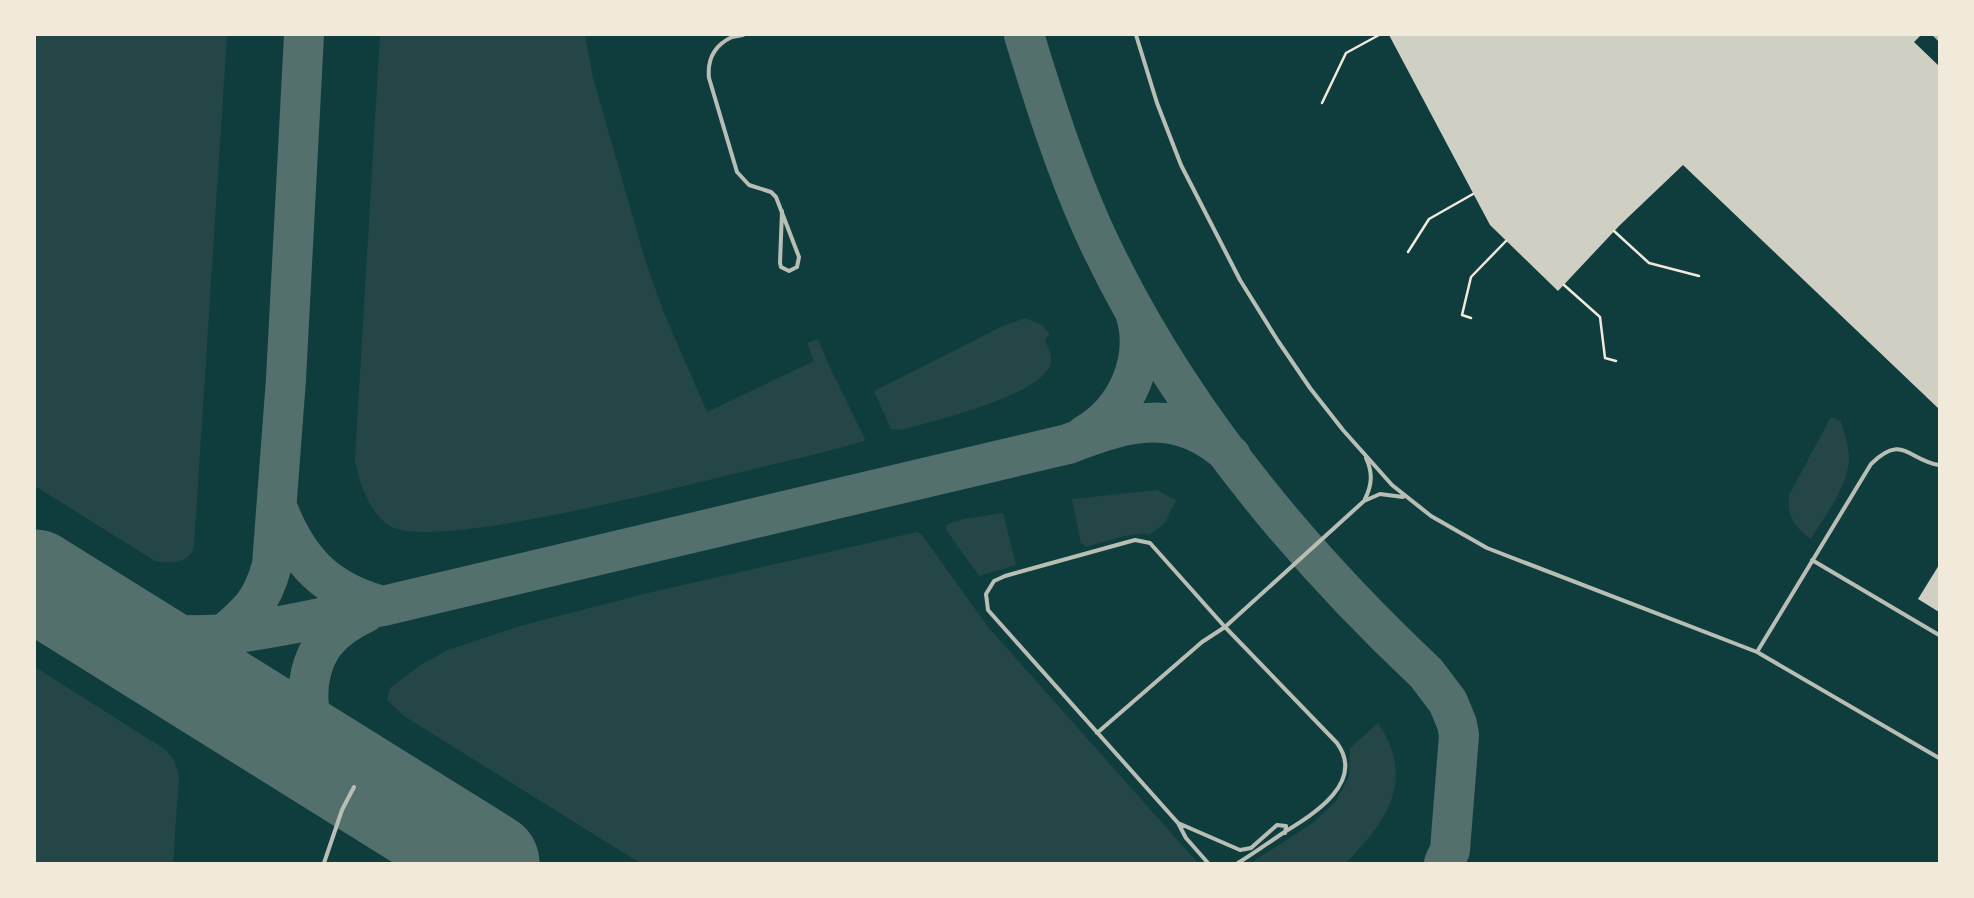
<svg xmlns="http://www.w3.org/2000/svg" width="1974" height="898" font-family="'Golos Text',sans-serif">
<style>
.green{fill:#244646}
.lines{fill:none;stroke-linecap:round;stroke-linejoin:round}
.taxiway{stroke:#53706d;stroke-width:40}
.runway{stroke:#53706d;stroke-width:101}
.building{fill:#cfcfc3}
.path{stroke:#f1e9da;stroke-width:2.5}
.service{stroke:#b8beb3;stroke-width:4}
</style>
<rect width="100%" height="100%" fill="#0f3d3e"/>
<!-- green -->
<path class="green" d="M35,35H227L194,546C190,564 170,564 155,561L35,486Z
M380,35H585L593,78L646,263L664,313L707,412L814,361L807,343L818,339L831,370L865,439L864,441C825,453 785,461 746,471C686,485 439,550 392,527C371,517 358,481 355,459Z
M1025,318L1042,325L1050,334L1045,340C1048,348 1054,356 1050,366C1037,396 932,422 900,430L891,429L874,391L1005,325Z
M1831,417L1841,421C1844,432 1848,444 1849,455C1850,485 1825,515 1811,539C1795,528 1786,515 1789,495Z
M1157,490L1176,500L1165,523L1149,535L1146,533L1125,536L1085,547L1084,544H1081L1072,499Z
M1003,513L1016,565L979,576L947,531L946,525L963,519Z
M917,532L922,535L988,627L1198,863H640L404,716L387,700L390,688L422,664L448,650L520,626L652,592Z
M35,667L166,750L174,760L179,776L173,863H35Z
M1378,723C1416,779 1388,820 1346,863H1251L1314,822L1336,801L1349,777L1350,748Z"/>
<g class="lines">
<!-- taxiway -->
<path class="taxiway" d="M1024,35C1044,100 1064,164 1092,227C1169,397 1291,546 1426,673L1448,702L1457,724L1459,735L1450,850L1444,863
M1085,435C1127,411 1150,359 1135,312
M277,507C298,561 326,591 383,606
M86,612C105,618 124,628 144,631C226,646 303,619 383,606L1068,444C1127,421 1179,406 1231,456
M222,636C250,612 262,602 272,565L286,379L304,35
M346,762C303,742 298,678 325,642C336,629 350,620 365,613"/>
<!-- runway -->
<path class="runway" d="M35,580L489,863"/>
</g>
<!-- building -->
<path class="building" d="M1389,35H1921L1914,42L1939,66V409L1683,165L1620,225L1558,291L1490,225Z
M1939,565V612L1918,599Z"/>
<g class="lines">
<!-- path -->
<path class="path" d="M1322,103L1346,53L1379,35
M1614,231L1649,263L1699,276
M1408,252L1429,219L1473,194
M1564,285L1600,317L1605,358L1616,361
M1471,318L1462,315L1471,277L1506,241"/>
<!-- service -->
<path class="service" d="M732,35V37C715,45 707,59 709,78L737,172L749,185L771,192L776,197L799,257L797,267L789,271L781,267L780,263L782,211
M1136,35L1157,103L1181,165L1240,280L1278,341L1310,388L1343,430L1392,485L1431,516L1487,548L1757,652L1939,758
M1935,35L1939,39
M732,37L743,35
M1365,499C1372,485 1373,473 1366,458
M1812,560L1939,635
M1757,652L1871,464C1903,433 1908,460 1939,465
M1097,733L1202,642L1225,627L1364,501L1380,494L1403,497
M1178,823L1240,850L1251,848L1277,825L1286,826L1285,833
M324,863L342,810L354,787
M1208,863L1186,838L1178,823L988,610L986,594L994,581L1005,576L1124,543L1135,540L1150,543L1225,627L1337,743C1366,783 1312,815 1283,833C1268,843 1253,854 1238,863"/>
</g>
<!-- border -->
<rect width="1974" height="898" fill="none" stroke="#f1e9da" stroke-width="72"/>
</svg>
